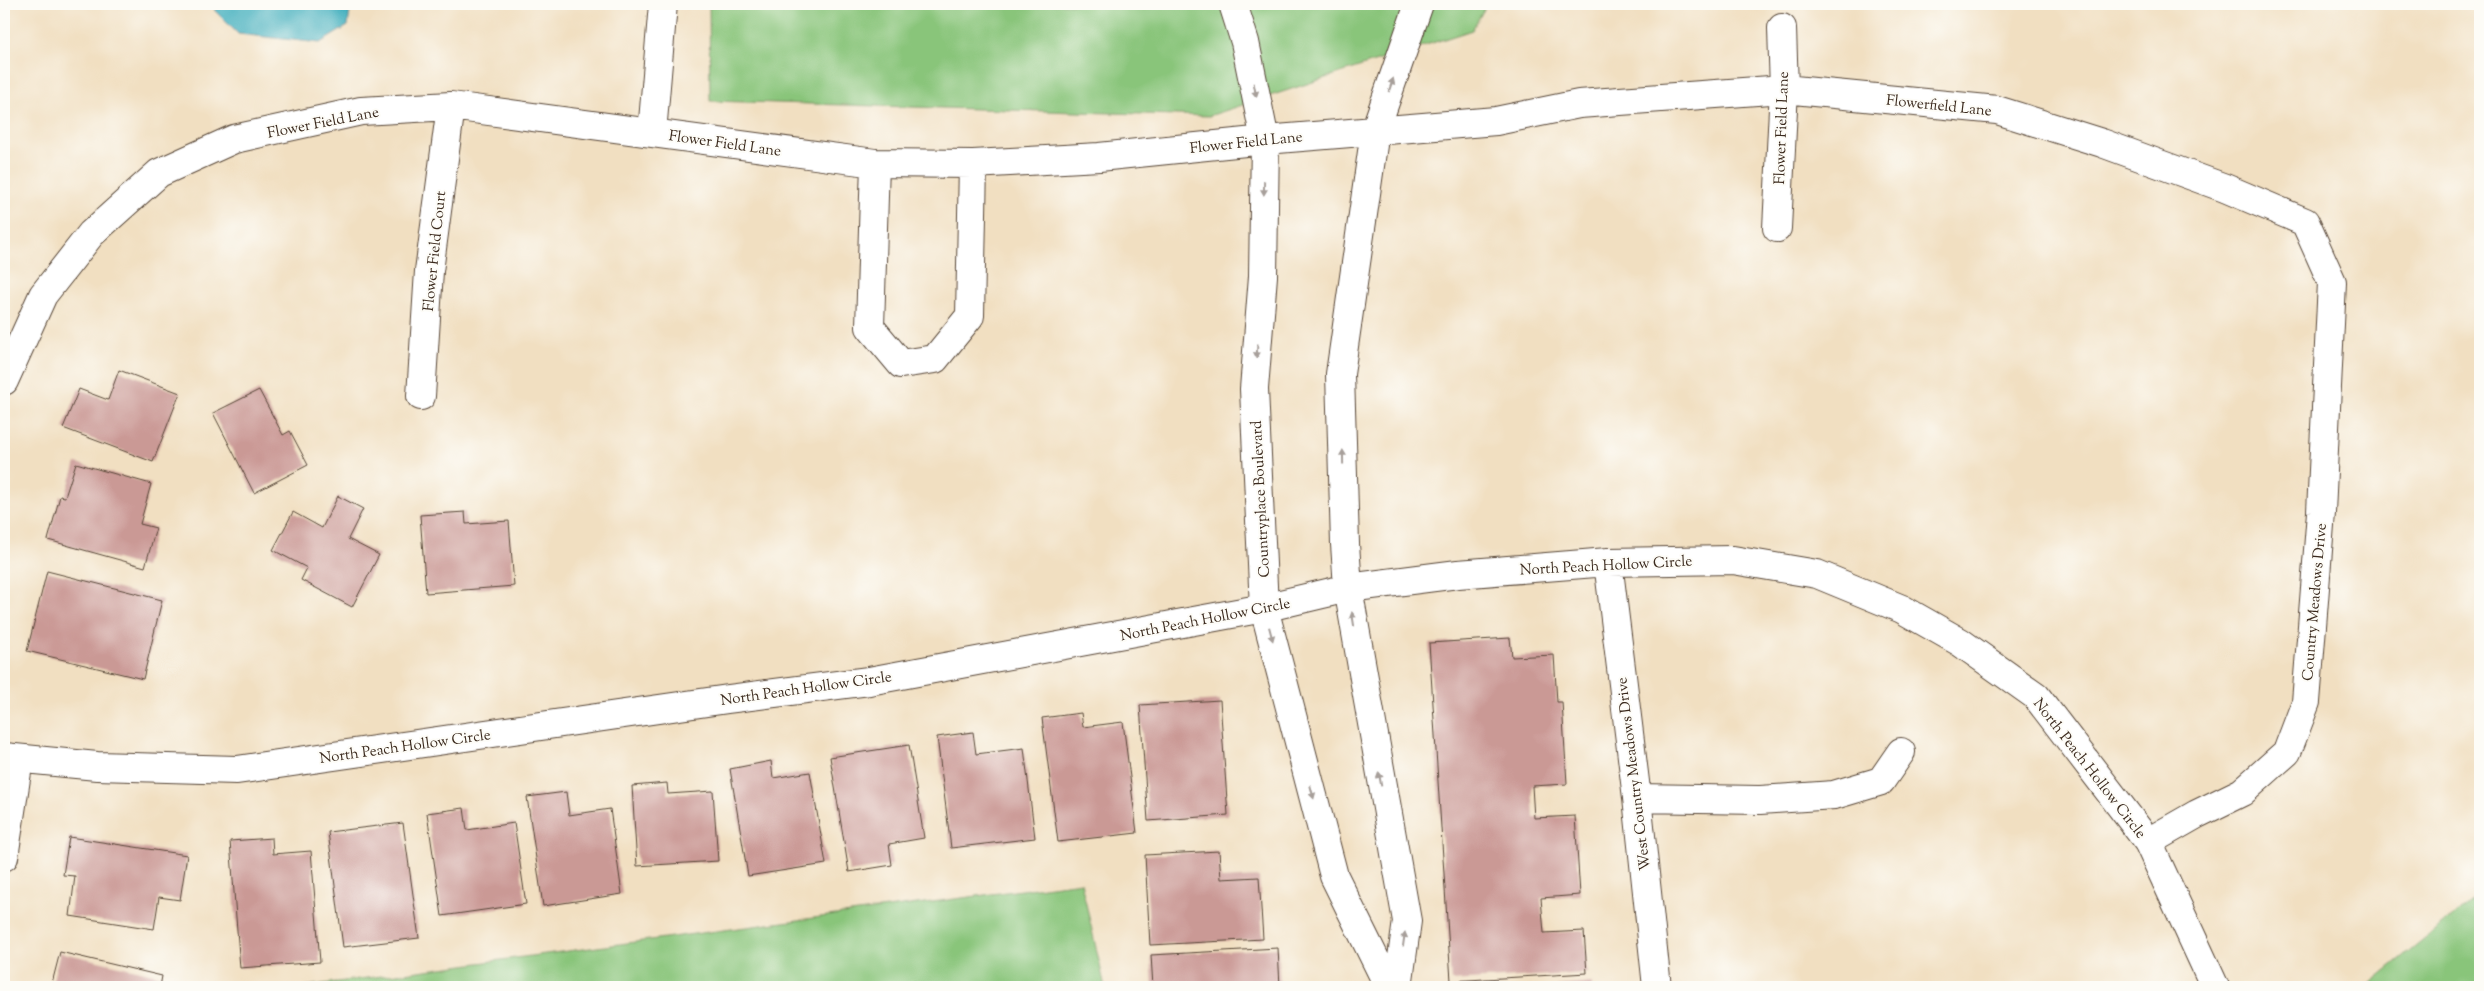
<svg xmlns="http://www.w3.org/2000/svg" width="2484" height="991" font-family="'Sorts Mill Goudy',serif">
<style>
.green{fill:#89c57a;stroke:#62784c}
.water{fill:#40aebd;stroke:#3e6c6e}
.building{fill:#ca9995}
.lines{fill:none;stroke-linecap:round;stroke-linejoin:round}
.minor-casing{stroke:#564536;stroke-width:30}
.minor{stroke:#fff;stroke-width:28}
.oneway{fill:#a79f9a}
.labels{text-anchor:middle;stroke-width:4;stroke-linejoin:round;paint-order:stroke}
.street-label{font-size:15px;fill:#3b2a1e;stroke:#fdfcf7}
</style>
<rect width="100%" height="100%" fill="#fdfcf7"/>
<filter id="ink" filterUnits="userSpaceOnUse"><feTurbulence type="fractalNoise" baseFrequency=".02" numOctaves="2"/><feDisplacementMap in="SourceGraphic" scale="10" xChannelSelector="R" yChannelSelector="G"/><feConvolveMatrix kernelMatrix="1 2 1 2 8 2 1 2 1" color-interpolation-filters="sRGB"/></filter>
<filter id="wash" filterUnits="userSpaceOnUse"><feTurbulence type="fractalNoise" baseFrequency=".0096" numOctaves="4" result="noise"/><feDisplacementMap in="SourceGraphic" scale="20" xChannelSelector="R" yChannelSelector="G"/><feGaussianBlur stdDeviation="1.12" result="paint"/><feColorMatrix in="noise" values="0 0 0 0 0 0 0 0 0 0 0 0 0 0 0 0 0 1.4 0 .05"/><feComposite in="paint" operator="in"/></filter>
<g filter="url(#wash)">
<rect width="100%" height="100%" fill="#f1dfc1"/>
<!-- green -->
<path class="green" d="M709,4H1487L1472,30L1209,116L710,101Z
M1081,882L1105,987H300Z
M2480,894V987H2366Z"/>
<!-- water -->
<path class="water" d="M213,4H351L348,26L320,43L238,34L215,11Z"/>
<g id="blocks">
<!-- building -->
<path class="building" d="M119,370L180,393L153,462L63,428L79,389L108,400Z
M259,390L283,435L290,431L308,465L254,493L213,413Z
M76,463L151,484L140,524L156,528L145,567L48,540L60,496L65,497Z
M338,496L363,509L348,539L379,555L352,607L301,580L307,568L273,550L293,512L322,528Z
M465,512L466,524L509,521L514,586L426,593L420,515Z
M47,571L162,600L143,679L27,651Z
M1510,638L1512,657L1554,655L1557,702H1562L1567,784L1532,786L1534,818L1575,816L1580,895L1541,898L1544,933L1584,931L1587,973L1451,981L1429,643Z
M1220,700L1228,815L1148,821L1140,705Z
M1081,713L1083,727L1123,722L1137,833L1058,842L1042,718Z
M973,732L976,754L1024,748L1035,838L951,848L937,737Z
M909,745L924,838L889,844L892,865L849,872L830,757Z
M771,761L773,778L810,772L826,864L748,876L730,769Z
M667,783L668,794L713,791L718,861L637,866L632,786Z
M566,792L569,815L610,809L622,894L543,906L527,797Z
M464,808L467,830L514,823L526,904L442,916L427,813Z
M403,823L419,938L343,947L328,832Z
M69,837L187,855L180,900L159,897L154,929L70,916L75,876L63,875Z
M272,838L273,854L311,851L320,962L240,968L230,841Z
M1219,851L1221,879L1259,877L1263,939L1150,945L1145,855Z
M1278,948L1280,987H1153L1151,955Z
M60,952L162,976L160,987H51Z
M1592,983V987H1557V986Z"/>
</g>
</g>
<g filter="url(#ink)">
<use href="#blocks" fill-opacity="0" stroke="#564536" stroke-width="1"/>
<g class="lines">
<!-- minor casing -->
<g class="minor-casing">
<path id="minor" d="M1233,4L1245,42L1265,140L1263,276L1254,389L1264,608L1334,876L1389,987
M652,133L663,4
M875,163L870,327L901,364L935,359L970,316L973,164
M1777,228L1784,89L1782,28
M4,381L43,295L91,234L159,173L234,139L361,111L451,106L875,163L973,164L1099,157L1265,140L1496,121L1579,104L1784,89L1997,110L2102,143L2225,188L2305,222L2332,282L2321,512L2306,702L2287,752L2242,792L2197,814L2148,842
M421,396L429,271L451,106
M1608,562L1637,798L1657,987
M4,757L97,766L237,770L728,699L869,681L1264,608L1348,588L1458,574L1608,562L1733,560L1817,574L1902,609L1960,642L2036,696L2148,842L2215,987
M1637,798L1760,800L1834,795L1881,781L1901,752
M4,857L19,759
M1398,987L1407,921L1348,588L1345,544L1340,374L1375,131L1419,4"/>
</g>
<!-- minor -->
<use href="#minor" class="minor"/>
</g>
<!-- one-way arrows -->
<defs><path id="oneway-solid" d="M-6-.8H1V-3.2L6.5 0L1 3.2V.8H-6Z" transform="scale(1.25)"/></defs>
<g class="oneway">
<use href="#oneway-solid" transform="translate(1391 85) rotate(-71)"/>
<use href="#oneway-solid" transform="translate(1255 90) rotate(79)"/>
<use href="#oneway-solid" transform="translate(1264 188) rotate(91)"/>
<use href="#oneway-solid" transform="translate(1257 351) rotate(94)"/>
<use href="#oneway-solid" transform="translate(1343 457) rotate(-91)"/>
<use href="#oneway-solid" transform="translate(1353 619) rotate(-99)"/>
<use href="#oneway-solid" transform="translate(1271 634) rotate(75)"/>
<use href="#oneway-solid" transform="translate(1380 779) rotate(-100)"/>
<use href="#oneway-solid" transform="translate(1312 792) rotate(75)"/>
<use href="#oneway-solid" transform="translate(1404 939) rotate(-82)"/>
</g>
</g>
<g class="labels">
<!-- street labels -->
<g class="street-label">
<text transform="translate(1939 105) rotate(6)" y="5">Flowerfield Lane</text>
<text transform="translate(323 122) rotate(-11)" y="5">Flower Field Lane</text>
<text transform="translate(1781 128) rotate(-88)" y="5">Flower Field Lane</text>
<text transform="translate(1246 142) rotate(-6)" y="5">Flower Field Lane</text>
<text transform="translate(725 143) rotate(8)" y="5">Flower Field Lane</text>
<text transform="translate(434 251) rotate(-84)" y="5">Flower Field Court</text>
<text transform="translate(1260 499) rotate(-93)" y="5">Countryplace Boulevard</text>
<text transform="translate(1606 565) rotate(-3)" y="5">North Peach Hollow Circle</text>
<text transform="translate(2314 602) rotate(-85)" y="5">Country Meadows Drive</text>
<text transform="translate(1205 619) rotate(-11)" y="5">North Peach Hollow Circle</text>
<text transform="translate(806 688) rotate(-8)" y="5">North Peach Hollow Circle</text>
<text transform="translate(405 746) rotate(-8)" y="5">North Peach Hollow Circle</text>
<text transform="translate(2090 768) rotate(52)" y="5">North Peach Hollow Circle</text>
<text transform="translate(1633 774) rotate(-97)" y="5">West Country Meadows Drive</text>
</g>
</g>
<!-- margin -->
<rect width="2484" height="991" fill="none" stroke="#fdfcf7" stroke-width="20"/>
</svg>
